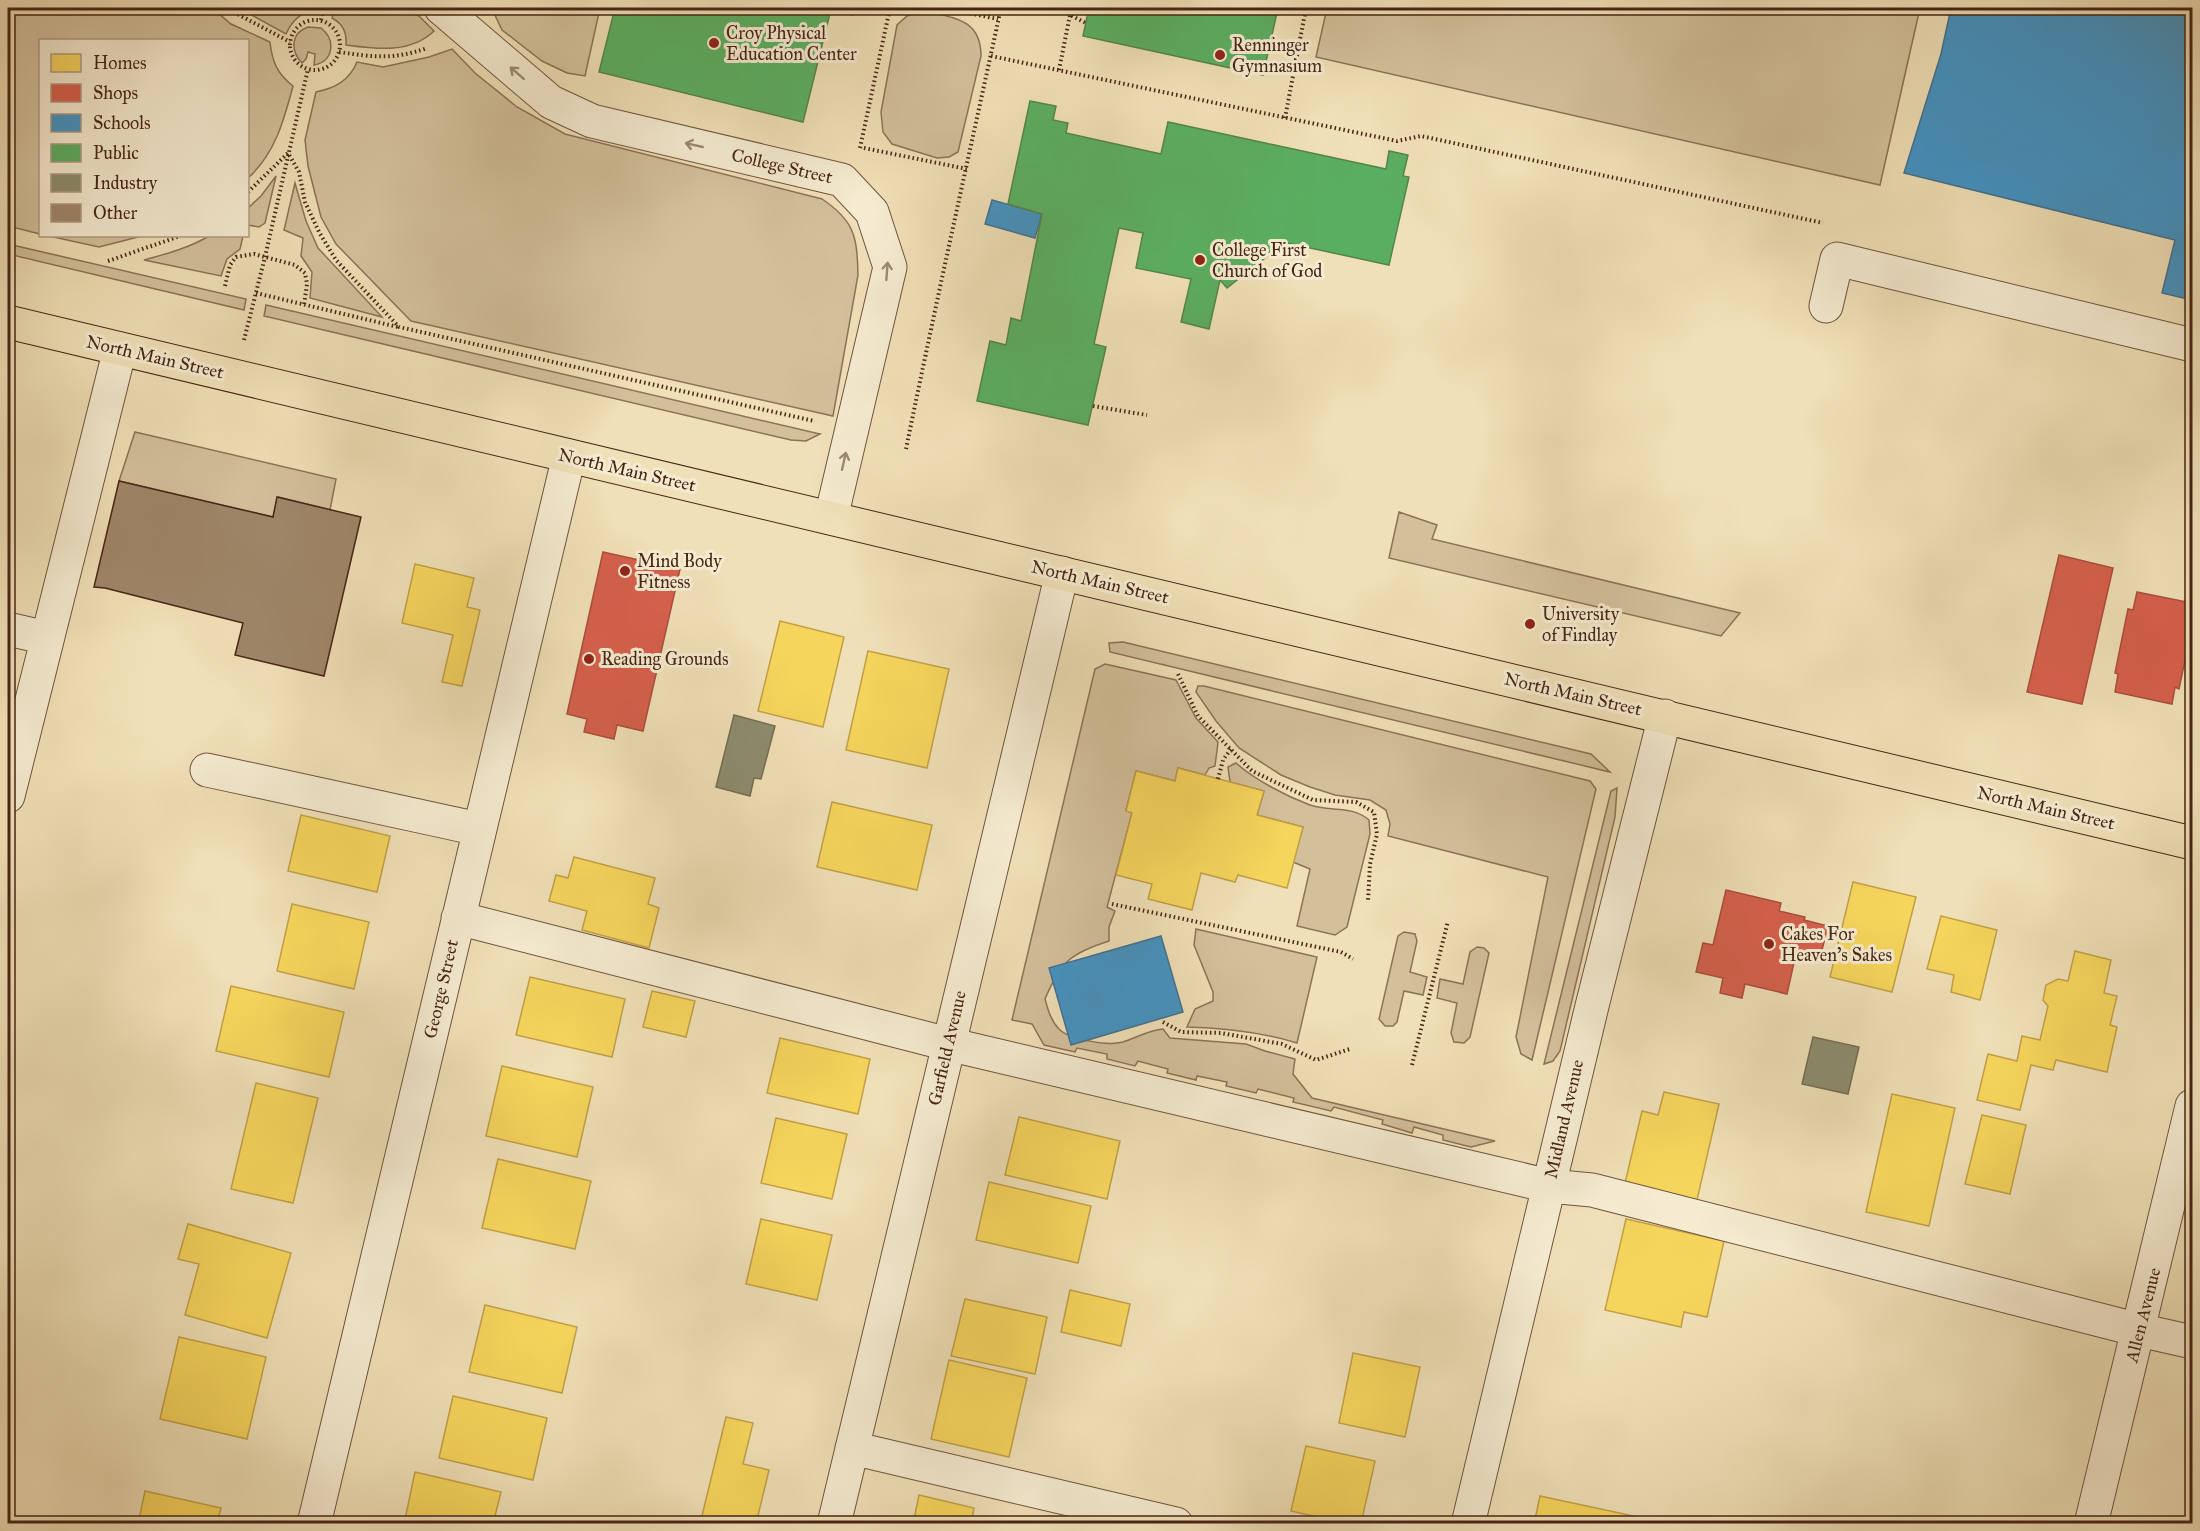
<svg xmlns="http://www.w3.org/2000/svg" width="2200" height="1531" font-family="'IM FELL Great Primer',serif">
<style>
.green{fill:#d3c09b;stroke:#8d7258;stroke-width:1.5}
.homes{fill:#f6d55c;stroke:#c2a047;stroke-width:1.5}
.shops{fill:#d6604d;stroke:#ab4e3c;stroke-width:1.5}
.schools{fill:#4393c3;stroke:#44728f;stroke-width:1.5}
.public{fill:#5aae61;stroke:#54854a;stroke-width:1.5}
.industry{fill:#8c8c6e;stroke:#776d53;stroke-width:1.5}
.building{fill:#9f8669;stroke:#472415;stroke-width:1.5}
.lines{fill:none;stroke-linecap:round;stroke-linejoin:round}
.minor-casing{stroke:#71533e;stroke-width:35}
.major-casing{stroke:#472415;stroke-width:35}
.path{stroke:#472415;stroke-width:4;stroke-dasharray:1.5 3;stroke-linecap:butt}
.minor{stroke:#f5ebd0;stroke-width:33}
.major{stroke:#f0e0b7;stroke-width:33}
.oneway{stroke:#9e8872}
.poi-dot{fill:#8f2418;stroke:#f5ebd0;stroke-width:2}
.labels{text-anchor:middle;stroke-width:6;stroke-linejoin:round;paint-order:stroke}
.poi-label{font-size:18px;fill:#472415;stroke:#f5ebd0;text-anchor:start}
.street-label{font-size:18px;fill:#472415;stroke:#f5ebd0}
</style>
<rect width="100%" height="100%" fill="#f0e0b7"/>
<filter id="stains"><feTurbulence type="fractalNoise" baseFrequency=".00333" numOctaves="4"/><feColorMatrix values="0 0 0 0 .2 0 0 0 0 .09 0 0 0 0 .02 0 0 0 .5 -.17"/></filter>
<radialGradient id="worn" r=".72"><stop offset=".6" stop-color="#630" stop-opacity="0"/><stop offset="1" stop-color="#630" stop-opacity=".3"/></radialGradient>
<!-- green -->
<path class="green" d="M8,8H212L231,24L270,42C272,61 277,74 293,86C284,120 275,154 248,178V40H40V234L8,226Z
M239,8H314L313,12C299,12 291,23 286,34Z
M335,8H406L419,16L434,31C410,54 376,49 346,45C347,32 343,24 332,18Z
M497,8H600L585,76L567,73L542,61L502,30L494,13Z
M1327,8H1920L1880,185L1316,57Z
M921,10C951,18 981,17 981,56L958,152L949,157L937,158L892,144L883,132L881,112L897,25L907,16Z
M308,27L321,28C336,40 334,61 314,65L315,54L308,52L306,59L302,63C290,50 291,33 308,27Z
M452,49L475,73L517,107L565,134L822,199C855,221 857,237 858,275L833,416L411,321L336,244L321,217L308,166L305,140L316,92C335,88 349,81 357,62L383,67L429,57Z
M276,176L265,223L259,227L248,225V208L261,196Z
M295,183L306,221L318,248L382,317L310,298L312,272L301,256L303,238L284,230Z
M49,236H142L99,247Z
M209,236H243L240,249L227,259L221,276L144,260C166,254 189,248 209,236Z
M8,244L246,299L244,310L8,254Z
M266,305L820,434L806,441L791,440L264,316Z
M135,432L336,479L330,510L278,497L273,517L119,481Z
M1399,512L1437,525L1432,539L1740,613L1721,636L1389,558Z
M1123,642L1591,754L1610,772L1110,652L1109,643Z
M1105,664L1176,680L1196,718L1218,742L1215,766L1209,768L1205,775L1178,768L1175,781L1136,771L1126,810L1132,813L1107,907L1115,911L1109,927V941C1070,954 1061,961 1045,999C1048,1010 1051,1021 1059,1029C1070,1040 1108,1046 1123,1042C1136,1038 1149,1030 1163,1029L1170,1038L1246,1044L1265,1051L1295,1059L1293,1074L1312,1098L1495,1141L1471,1147L1443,1140V1135L1414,1127L1412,1133L1382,1124L1383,1120L1334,1107L1331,1111L1293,1102L1294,1098L1258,1089L1256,1093L1226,1086L1227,1082L1197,1076L1196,1080L1167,1073L1168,1069L1138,1061L1135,1066L1107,1059V1054L1077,1048L1075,1052L1044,1045L1032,1024L1012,1020L1095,669Z
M1198,686H1204L1590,781L1596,789L1532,1060L1521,1054L1516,1037L1548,877L1388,836L1390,824L1386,810L1370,800L1335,795L1310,787L1281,775L1239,748L1216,721L1196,692Z
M1236,763C1255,780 1286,796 1310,805C1330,812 1352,805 1369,820L1370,834L1347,927L1335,935L1297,926L1310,869L1293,862L1303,827L1257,815L1264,791L1230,782L1228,767Z
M1617,788L1615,817L1560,1051L1553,1061L1544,1064L1611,791Z
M1196,929L1317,957L1297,1043C1261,1032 1225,1028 1187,1027L1195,1009L1213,1001V992L1194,945Z
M1404,932L1415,934L1417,941L1410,972L1427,977L1423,995L1404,991L1397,1022L1393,1026H1385L1379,1019L1398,936Z
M1477,947L1484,948L1489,953L1470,1037L1464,1043L1454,1042L1451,1033L1457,1003L1437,998L1440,979L1463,984L1470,952Z"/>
<!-- homes -->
<path class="homes" d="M415,564L474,578L467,607L480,610L462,686L442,682L453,635L402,623Z
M780,621L844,637L823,727L758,711Z
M868,651L949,669L927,768L846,750Z
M1178,768L1264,791L1257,815L1303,827L1287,888L1238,875L1235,882L1201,873L1192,910L1148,899L1152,884L1116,875L1132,813L1126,811L1136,771L1175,781Z
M832,802L932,825L917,890L817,867Z
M301,815L390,836L377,892L288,871Z
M574,857L655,878L648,904L659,908L649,948L582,930L587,911L549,901L556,875L568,878Z
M1853,882L1916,897L1892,992L1830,977Z
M292,904L369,922L354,989L277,971Z
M1941,916L1997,930L1980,1000L1951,992L1954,975L1927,969Z
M2075,951L2111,960L2104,993L2117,996L2110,1025L2117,1027L2107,1072L2056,1060L2053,1070L2031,1065L2020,1110L1977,1100L1988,1054L2017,1061L2022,1036L2040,1040L2048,1006L2043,1000L2046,985L2058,979L2068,981Z
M530,977L625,999L612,1057L516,1035Z
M231,986L344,1012L329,1077L216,1051Z
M652,991L695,1001L686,1037L643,1027Z
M780,1038L870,1059L858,1114L767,1093Z
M502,1066L593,1087L577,1157L486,1136Z
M256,1083L318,1098L293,1203L231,1189Z
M1664,1092L1719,1104L1697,1200L1625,1183L1642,1111L1658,1115Z
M1892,1094L1955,1108L1929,1226L1866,1212Z
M1982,1115L2026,1125L2010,1194L1965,1184Z
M1019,1117L1120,1141L1107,1199L1005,1175Z
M776,1118L847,1134L832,1199L761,1183Z
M498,1159L591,1181L575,1249L482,1228Z
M989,1182L1091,1206L1078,1263L976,1240Z
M761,1219L832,1235L817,1300L746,1284Z
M1626,1219L1724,1241L1707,1317L1684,1312L1681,1327L1605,1310Z
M188,1224L291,1253L267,1338L185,1315L199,1264L178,1259Z
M1070,1290L1130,1304L1121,1346L1061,1332Z
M965,1299L1047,1317L1035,1374L951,1356Z
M485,1305L577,1327L562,1393L469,1372Z
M179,1337L266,1357L247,1439L160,1419Z
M1353,1353L1420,1367L1405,1437L1339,1423Z
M949,1360L1027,1378L1009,1457L931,1439Z
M453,1396L547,1418L533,1480L439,1458Z
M726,1417L753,1423L743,1464L769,1470L756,1524H700Z
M1306,1446L1375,1461L1361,1524H1347L1291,1511Z
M415,1472L501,1492L493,1524H404Z
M145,1491L221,1508L217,1524H138Z
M919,1495L974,1508L971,1524H913Z
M1540,1496L1643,1518L1642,1524H1534Z"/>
<!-- shops -->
<path class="shops" d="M603,552L680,569L643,731L617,725L614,739L584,732L587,719L567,714Z
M2059,555L2113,568L2082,704L2027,692Z
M2137,592L2192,603L2190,623H2192V627L2179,689L2175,687L2172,704L2115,692L2118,674L2115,673L2128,609L2133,610Z
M1726,890L1781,903L1779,911L1805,917L1804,920L1828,926L1821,954L1797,949L1787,994L1745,984L1742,998L1720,993L1723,978L1696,972L1703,943L1713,945Z"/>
<!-- schools -->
<path class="schools" d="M1951,8H2192V300L2162,293L2175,240L1904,173L1941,54Z
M992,200L1042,214L1035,238L985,224Z
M1161,936L1183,1012L1071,1045L1049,968Z"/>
<!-- public -->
<path class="public" d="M615,8H855L853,15L831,9L803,122L599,72Z
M1089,8H1278L1263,75L1083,36Z
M1030,101L1056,106L1053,120L1068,123L1066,133L1161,154L1168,122L1386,169L1389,151L1408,155L1403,176L1409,177L1389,265L1273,240L1270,254L1227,288L1220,280L1209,329L1181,322L1191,279L1136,268L1143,233L1119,228L1094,344L1106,347L1088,425L977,401L990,341L1006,345L1011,318L1021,321L1042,214L1008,204Z"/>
<!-- industry -->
<path class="industry" d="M734,715L775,726L761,779L754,778L750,796L716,787Z
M1813,1037L1859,1047L1848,1094L1802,1084Z"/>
<!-- building -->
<path class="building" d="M119,481L273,517L277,497L361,517L324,676L235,655L243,623L105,588L94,587Z"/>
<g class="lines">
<!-- minor casing -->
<g class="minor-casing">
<path id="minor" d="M441,8L551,102L592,121L842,180L872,212L890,267L831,518
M1826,306L1837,259L2192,345
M8,629L47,638
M207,770L479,829
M8,796L120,349
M458,918L948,1044L1549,1186L1592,1190L2139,1330L2192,1342
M852,1448L1176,1524
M314,1524L569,456
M834,1524L1062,573
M1468,1524L1592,1006L1665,716
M2091,1524L2192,1106"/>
</g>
<!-- major casing -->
<g class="major-casing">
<path id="major" d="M8,322L2192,843"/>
</g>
<!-- path -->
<path class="path" d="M226,8L290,42
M944,8L998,19
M1068,8L1070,15L1086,23
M290 45a25 25 0 1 1 50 0a25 25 0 1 1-50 0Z
M321,20L324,8
M339,52C373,57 394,60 427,48
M991,56L1397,141L1421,136L1823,223
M1059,70L1070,15
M1285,118L1306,8
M860,148L890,8
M864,148L967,169
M248,192L288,153L299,172L305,202L319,232L336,260L399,327L814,421
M108,261L180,236
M225,286L230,265L236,257L254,254L295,265L305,273L307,284L304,305
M256,293L398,327
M244,340L265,257L308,69
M1093,406L1147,415
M906,449C936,302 969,155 1001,8
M1178,674L1198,716L1252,771L1313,800L1356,802L1374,812L1377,834L1370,864L1368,901
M1218,779L1223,760L1231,749
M1112,904L1341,952L1353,959
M1163,1022L1181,1032L1221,1033L1282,1044L1316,1060L1350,1049
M1412,1065L1448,921"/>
<!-- minor -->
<use href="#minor" class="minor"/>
<!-- major -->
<use href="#major" class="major"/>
</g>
<!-- one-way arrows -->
<defs><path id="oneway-shaft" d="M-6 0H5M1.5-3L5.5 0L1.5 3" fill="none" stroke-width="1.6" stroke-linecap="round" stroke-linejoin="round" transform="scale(1.5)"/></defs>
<g class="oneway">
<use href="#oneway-shaft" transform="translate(517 73) rotate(-139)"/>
<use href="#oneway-shaft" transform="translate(694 145) rotate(-167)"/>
<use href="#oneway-shaft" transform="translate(887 271) rotate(-86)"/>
<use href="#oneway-shaft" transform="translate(844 461) rotate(-77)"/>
</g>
<!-- markers -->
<g class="poi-dot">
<circle cx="714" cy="43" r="6"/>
<circle cx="1220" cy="55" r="6"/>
<circle cx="1200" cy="260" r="6"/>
<circle cx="625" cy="571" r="6"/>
<circle cx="1530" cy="624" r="6"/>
<circle cx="589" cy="659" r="6"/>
<circle cx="1769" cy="944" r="6"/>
</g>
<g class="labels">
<!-- poi labels -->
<g class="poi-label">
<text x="726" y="39">Croy Physical<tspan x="726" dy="21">Education Center</tspan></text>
<text x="1232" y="51">Renninger<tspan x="1232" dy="21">Gymnasium</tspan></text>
<text x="1212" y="256">College First<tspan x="1212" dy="21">Church of God</tspan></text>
<text x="637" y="567">Mind Body<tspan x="637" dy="21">Fitness</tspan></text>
<text x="1542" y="620">University<tspan x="1542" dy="21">of Findlay</tspan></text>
<text x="601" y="665">Reading Grounds</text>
<text x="1781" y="940">Cakes For<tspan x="1781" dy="21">Heaven's Sakes</tspan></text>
</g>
<!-- street labels -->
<g class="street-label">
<text transform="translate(782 166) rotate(13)" y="6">College Street</text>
<text transform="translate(155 357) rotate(13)" y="6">North Main Street</text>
<text transform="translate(627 470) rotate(13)" y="6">North Main Street</text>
<text transform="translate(1100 582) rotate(13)" y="6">North Main Street</text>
<text transform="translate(1573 694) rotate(13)" y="6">North Main Street</text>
<text transform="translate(2046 808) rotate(13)" y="6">North Main Street</text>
<text transform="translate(441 989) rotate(-77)" y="6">George Street</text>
<text transform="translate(947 1048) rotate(-77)" y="6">Garfield Avenue</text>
<text transform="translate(1564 1119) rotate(-77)" y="6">Midland Avenue</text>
<text transform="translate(2143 1315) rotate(-76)" y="6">Allen Avenue</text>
</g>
</g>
<!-- margin -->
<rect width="2200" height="1531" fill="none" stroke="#f0e0b7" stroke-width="30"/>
<rect x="9" y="9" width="2182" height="1513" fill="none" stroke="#472415" stroke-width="3"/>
<rect x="15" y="15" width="2170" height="1501" fill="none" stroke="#472415" stroke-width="1.5"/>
<!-- legend -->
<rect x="39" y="39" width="210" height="198" fill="#f5ebd0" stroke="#af9b85" stroke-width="1.5"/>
<rect x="51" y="54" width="30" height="18" fill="#f6d55c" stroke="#af9b85" stroke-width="1.5"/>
<text x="93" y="69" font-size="18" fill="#472415">Homes</text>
<rect x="51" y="84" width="30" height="18" fill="#d6604d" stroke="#af9b85" stroke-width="1.5"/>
<text x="93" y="99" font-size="18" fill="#472415">Shops</text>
<rect x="51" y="114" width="30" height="18" fill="#4393c3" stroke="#af9b85" stroke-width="1.5"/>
<text x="93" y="129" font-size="18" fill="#472415">Schools</text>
<rect x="51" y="144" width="30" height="18" fill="#5aae61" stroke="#af9b85" stroke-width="1.5"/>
<text x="93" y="159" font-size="18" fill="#472415">Public</text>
<rect x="51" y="174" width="30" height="18" fill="#8c8c6e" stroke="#af9b85" stroke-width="1.5"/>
<text x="93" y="189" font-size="18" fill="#472415">Industry</text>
<rect x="51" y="204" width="30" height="18" fill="#9f8669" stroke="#af9b85" stroke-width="1.5"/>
<text x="93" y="219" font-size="18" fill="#472415">Other</text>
<rect width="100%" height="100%" filter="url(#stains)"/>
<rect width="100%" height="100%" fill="url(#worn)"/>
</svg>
